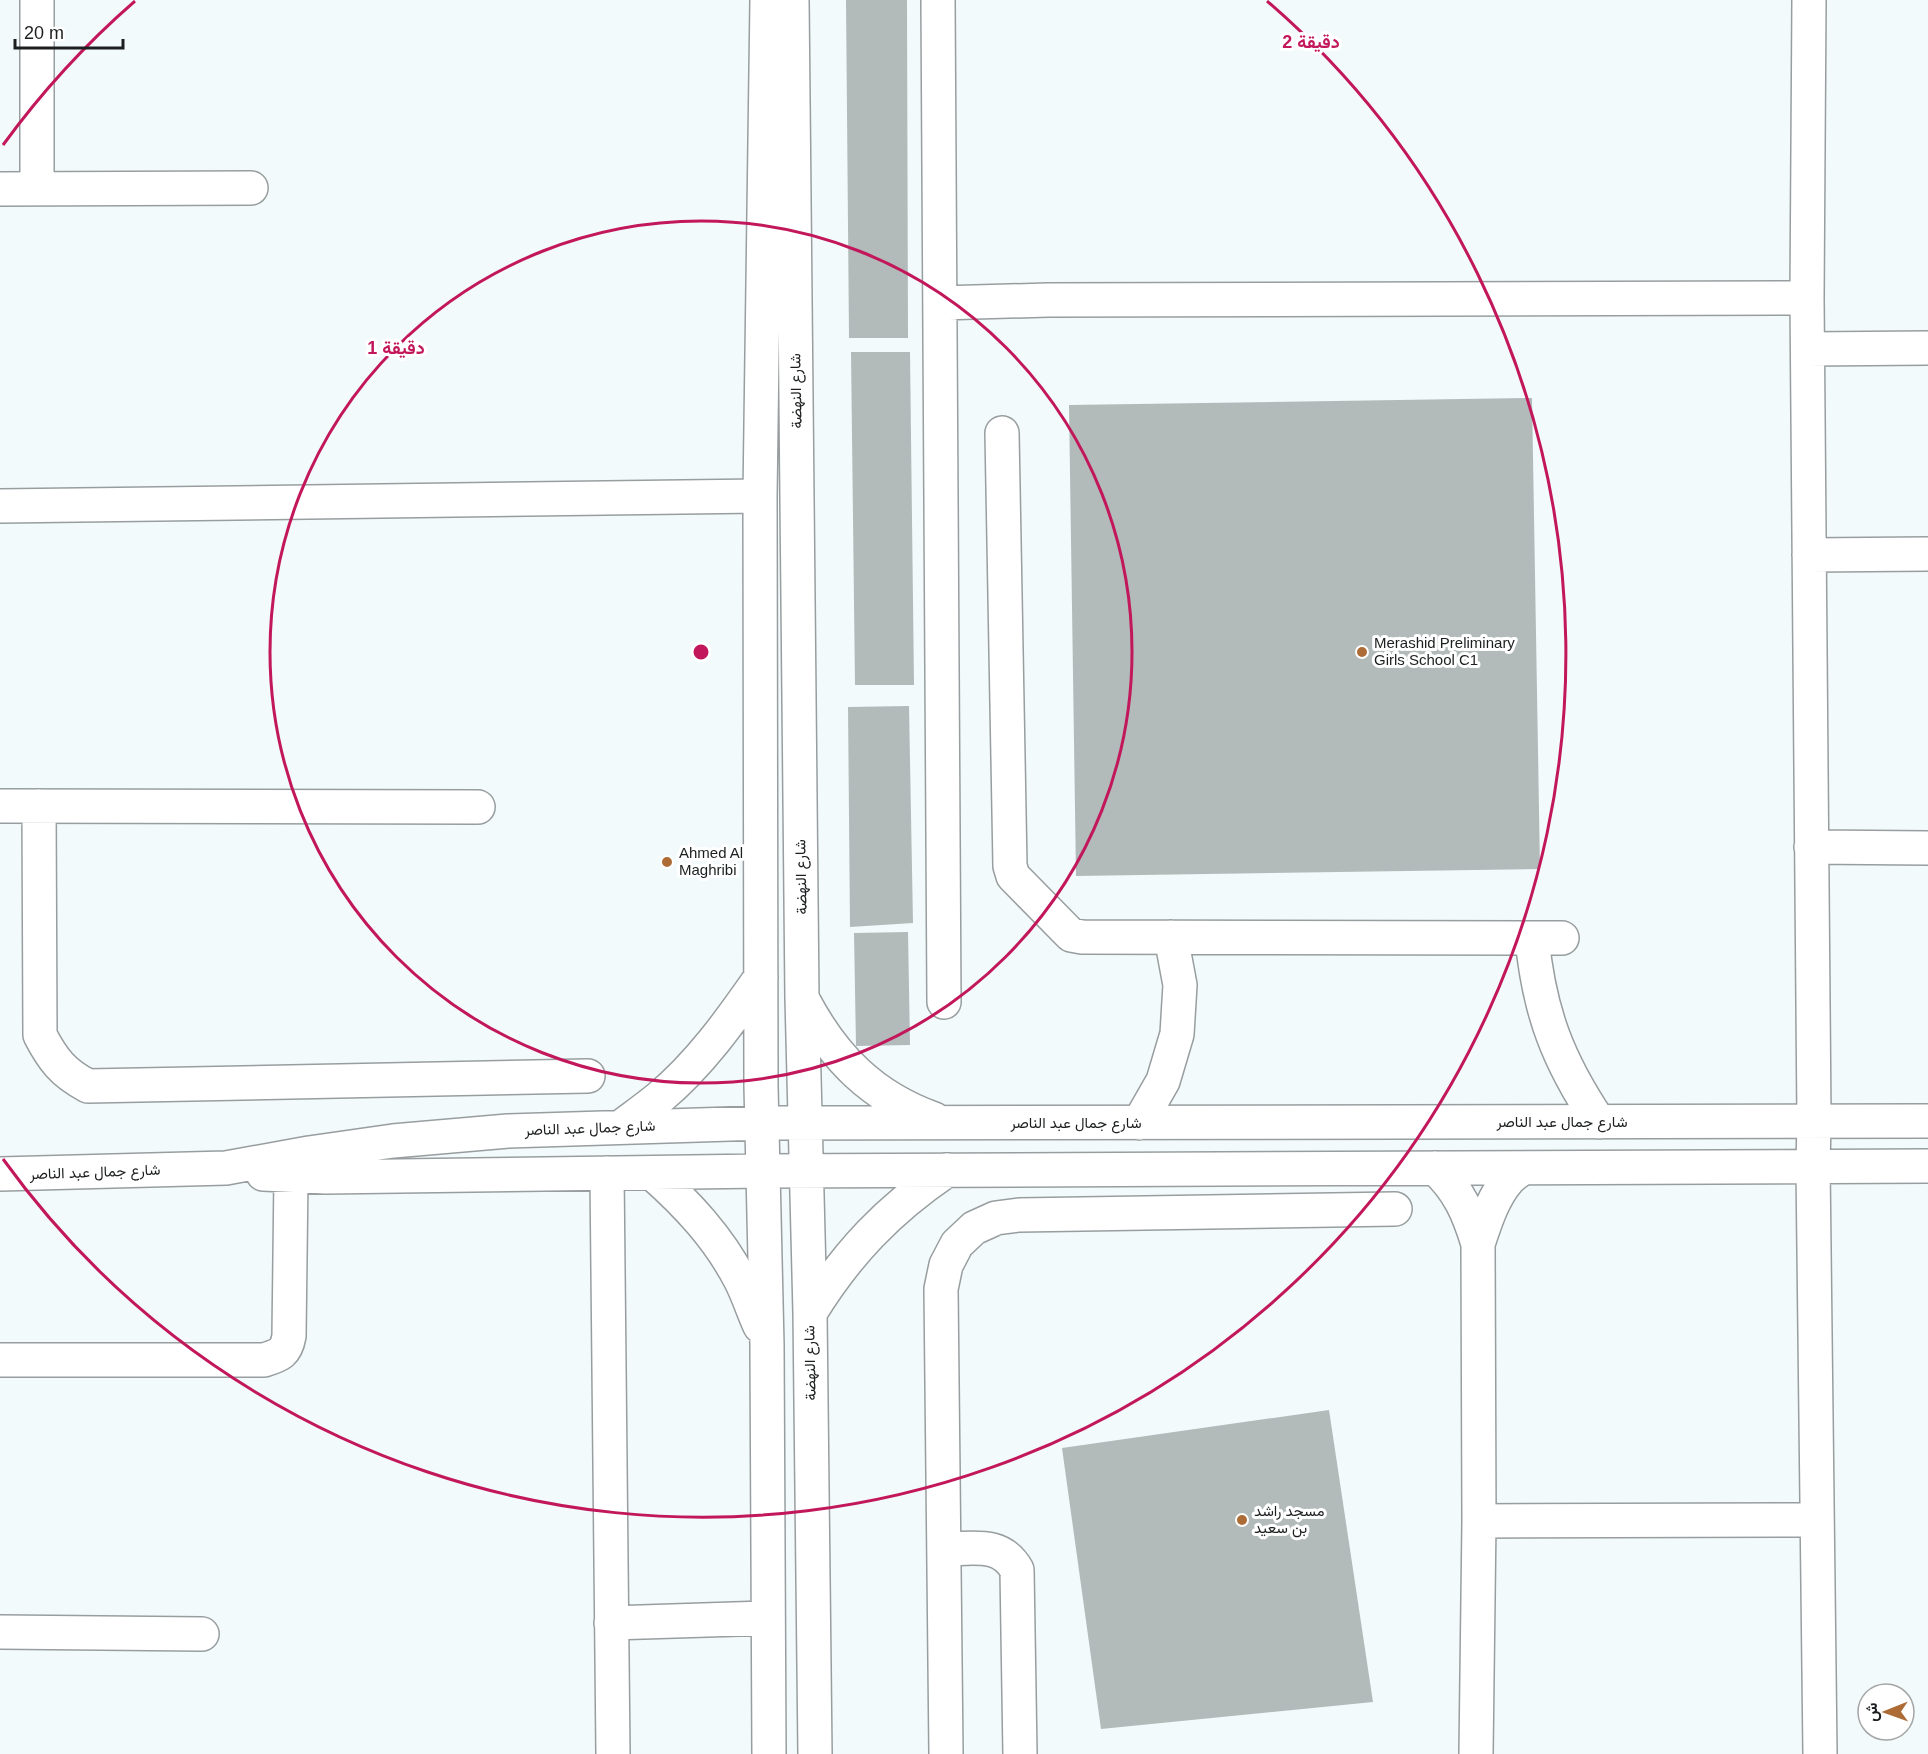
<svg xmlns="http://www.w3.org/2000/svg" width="1928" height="1754" font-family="Arial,Vazirmatn,sans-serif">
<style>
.building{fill:#b3baba}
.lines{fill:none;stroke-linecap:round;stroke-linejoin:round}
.minor-casing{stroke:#989e9f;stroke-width:36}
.minor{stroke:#fff;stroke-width:33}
.ring{fill:none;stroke:#c2185b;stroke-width:3}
.poi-dot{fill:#ad6c36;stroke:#fff;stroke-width:2}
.labels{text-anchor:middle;stroke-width:6;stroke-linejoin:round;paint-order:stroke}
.street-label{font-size:15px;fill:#1c1e1f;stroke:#fff}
.poi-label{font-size:15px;fill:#1c1e1f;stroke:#fff;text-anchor:start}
.centre{fill:#c2185b;stroke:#fff;stroke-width:3}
.ring-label{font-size:18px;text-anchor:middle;font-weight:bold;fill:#c2185b;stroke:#fff;stroke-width:6;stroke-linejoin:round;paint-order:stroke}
</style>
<rect width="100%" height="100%" fill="#f3fafb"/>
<!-- building -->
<path class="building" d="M846,0H907L908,338H849Z
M851,352H910L914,685H855Z
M1532,398L1540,869L1076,876L1069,405Z
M909,706L913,923L850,927L848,707Z
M908,932L910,1045L856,1046L854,933Z
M1329,1410L1373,1702L1101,1729L1062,1448Z"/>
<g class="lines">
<!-- minor casing -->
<g class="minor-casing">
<path id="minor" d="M37,0V189
M767,0L760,496L761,1086L767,1345L769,1754
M792,0L802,998L810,1313L815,1754
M938,0L944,1002
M1809,0L1807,298L1814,1121L1813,1166L1820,1754
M0,189L251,188
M940,303L1048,300L1807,298
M1808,349L1928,348
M1002,433L1010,866L1013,876L1071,935L1082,937L1562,938
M0,506L760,496
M1809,555L1928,554
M0,806L478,807
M39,806L40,1035C53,1060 63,1073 88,1086L588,1076
M1811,847L1928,848
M1532,938C1539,1012 1558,1061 1599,1122
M803,1000C833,1057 872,1097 934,1119
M1139,1123L1163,1081L1177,1034L1180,985L1171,937
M622,1126C634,1117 647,1108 659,1098C700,1064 731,1020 761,977
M1435,1168C1459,1190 1469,1214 1478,1244L1479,1521L1476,1754
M607,1173L613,1754
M652,1173C687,1204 718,1237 740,1279C748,1294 753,1311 760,1326
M0,1174L226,1168L309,1153L393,1141L508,1131L762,1123L1928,1121
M263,1174L326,1177L763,1171L1928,1166
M1478,1244C1485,1223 1493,1197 1508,1180C1512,1175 1518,1172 1523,1168
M810,1313C847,1253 888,1210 947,1170
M0,1360H264C280,1355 286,1353 289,1336L291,1177
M1479,1521L1817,1520
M944,1549C973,1549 1001,1541 1017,1570L1020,1754
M611,1623L768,1618
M0,1632L202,1634
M946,1754L941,1289L946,1265L957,1244L974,1228L996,1218L1019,1215L1395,1209"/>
</g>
<!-- minor -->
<use href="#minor" class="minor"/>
</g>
<!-- distance rings -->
<g class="ring">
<circle cx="701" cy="652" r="431"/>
<path d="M3 145A863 863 0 0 1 135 1M1267 1A863 863 0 1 1 3 1159"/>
</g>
<!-- markers -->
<g class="poi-dot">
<circle cx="1362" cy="652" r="6"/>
<circle cx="667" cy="862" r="6"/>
<circle cx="1242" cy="1520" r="6"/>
</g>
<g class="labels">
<!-- street labels -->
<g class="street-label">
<text transform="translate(796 391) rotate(-91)" y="5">شارع النهضة</text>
<text transform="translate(801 877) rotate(-91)" y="5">شارع النهضة</text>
<text x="1562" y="1127">شارع جمال عبد الناصر</text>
<text x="1076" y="1128">شارع جمال عبد الناصر</text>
<text transform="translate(590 1128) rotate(-2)" y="5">شارع جمال عبد الناصر</text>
<text transform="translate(95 1172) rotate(-2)" y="5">شارع جمال عبد الناصر</text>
<text transform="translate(810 1363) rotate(-91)" y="5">شارع النهضة</text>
</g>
<!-- poi labels -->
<g class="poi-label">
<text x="1374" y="648">Merashid Preliminary<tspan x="1374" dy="17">Girls School C1</tspan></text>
<text x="679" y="858">Ahmed Al<tspan x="679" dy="17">Maghribi</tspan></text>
<text x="1254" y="1516">مسجد راشد<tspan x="1254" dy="17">بن سعيد</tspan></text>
</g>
</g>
<circle cx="701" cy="652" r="9" class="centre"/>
<g class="ring-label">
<text x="1311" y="48">2 دقيقة</text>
<text x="396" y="354">1 دقيقة</text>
</g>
<!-- north arrow -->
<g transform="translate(1886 1712) rotate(269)"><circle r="28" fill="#ffffff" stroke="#a4a5a5" stroke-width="1.5"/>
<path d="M0-4.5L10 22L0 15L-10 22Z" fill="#ad6c36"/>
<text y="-9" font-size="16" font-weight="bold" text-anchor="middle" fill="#1c1e1f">ش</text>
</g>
<!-- scale -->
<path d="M15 39v9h108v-9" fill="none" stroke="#1c1e1f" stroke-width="3"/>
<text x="24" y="39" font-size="18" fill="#1c1e1f" stroke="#ffffff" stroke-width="4.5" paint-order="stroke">20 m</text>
</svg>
